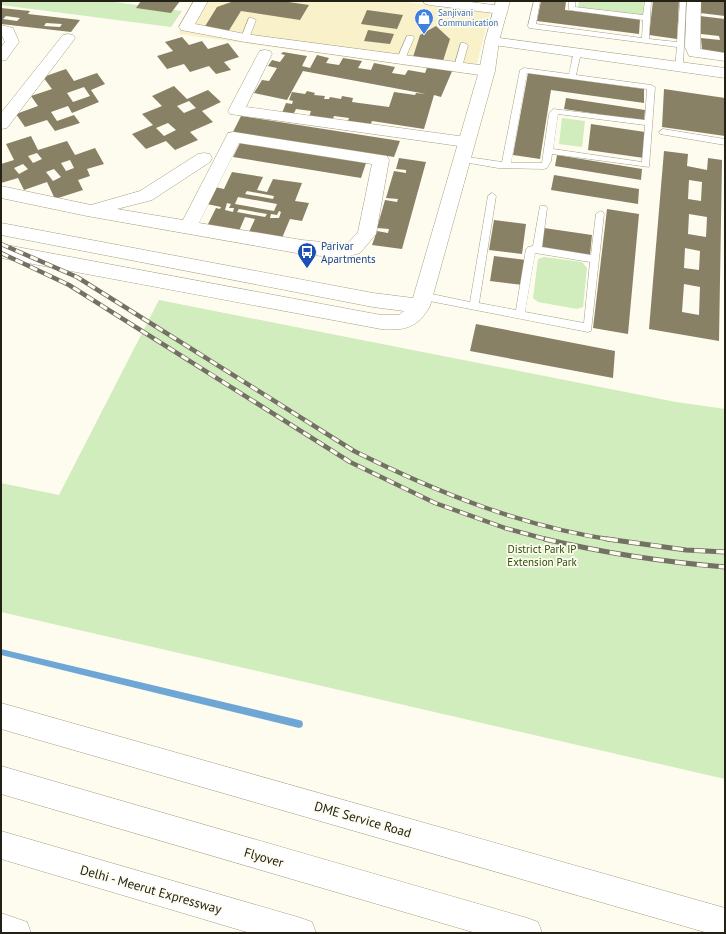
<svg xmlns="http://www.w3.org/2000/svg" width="726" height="934" font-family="'PT Sans',sans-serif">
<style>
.built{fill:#f9f1ca}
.green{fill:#d1ecbd}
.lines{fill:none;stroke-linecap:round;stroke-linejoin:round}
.stream{fill:#6ea7d5;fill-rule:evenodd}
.building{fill:#888166;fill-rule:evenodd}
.lane-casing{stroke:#a59f82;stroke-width:1}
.street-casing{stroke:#a59f82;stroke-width:1}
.secondary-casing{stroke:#a59f82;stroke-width:1}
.highway-casing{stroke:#a59f82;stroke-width:1}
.lane{fill:#fff;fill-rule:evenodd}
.street{fill:#fff;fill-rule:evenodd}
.secondary{fill:#fff;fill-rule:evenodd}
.highway{fill:#fff;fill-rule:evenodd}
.rail-far1-casing{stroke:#737164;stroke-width:4.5}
.rail-casing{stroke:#737164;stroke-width:5}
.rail-far1{stroke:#fefcef;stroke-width:3;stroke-dasharray:8;stroke-linecap:butt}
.rail{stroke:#fefcef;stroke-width:3.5;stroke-dasharray:11;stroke-linecap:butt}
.labels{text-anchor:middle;stroke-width:3.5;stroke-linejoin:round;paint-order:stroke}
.far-shop-label{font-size:9px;fill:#366cbe;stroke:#fefcef;text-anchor:start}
.transit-label{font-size:11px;fill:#164399;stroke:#fefcef;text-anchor:start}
.park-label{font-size:11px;fill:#2d4b0a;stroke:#fefcef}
.near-street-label{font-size:13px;fill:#232115;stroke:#fefcef}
</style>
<rect width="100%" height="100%" fill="#fefcef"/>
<!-- built -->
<path class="built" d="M197,1H398L490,13L474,75L179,34L181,24Z"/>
<!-- green -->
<path class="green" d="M1,1H107L182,11L171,27L1,5Z
M579,1H644L643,15L578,7Z
M562,118L585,121L582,147L559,144Z
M544,257L582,262L587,268L583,307L577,309L538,302L533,298L538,259Z
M159,300L676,402L725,409V779L1,612V483L59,495Z"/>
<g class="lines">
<!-- stream -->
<path class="stream" d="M1,649L299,720L302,721L303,724L302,727L299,728L1,655Z"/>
</g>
<!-- building -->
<path class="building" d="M141,1H180L171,13L136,8Z
M234,1H282L309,5L300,20L241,11L228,32L204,28L217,7Z
M541,1H566L565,10L640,19L639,34L537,21Z
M653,1H679L677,39L649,35Z
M700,1H725V16L700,13Z
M1,8L30,11L28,14L80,20L71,32L1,24ZM6,16L20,18L17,21L3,19ZM46,23L62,24L60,27L44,26Z
M367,10L403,15L397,29L361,24Z
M700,16L725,19V53L702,50L701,38L720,40L719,36L701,34Z
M436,26L450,39L443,61L413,57L420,35Z
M368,30L394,34L390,44L364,41Z
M182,37L189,45L202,41L208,49L228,43L239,57L224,62L231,70L216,74L209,66L190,72L184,64L167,69L157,56L173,51L165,42Z
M283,52L307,56L302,66L310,68L317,55L329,58L326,63L339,65L343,58L362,61L358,68L371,70L374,63L395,67L392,73L405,75L408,70L425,73L428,65L453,69L441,97L434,95L424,129L372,121L370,126L347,123L349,118L334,116L332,121L309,117L311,111L296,109L293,115L282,113L286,103L292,104L293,101L289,100L292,92L305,94L307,91L315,93L314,95L325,96L324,99H329L330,97L341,99L342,96L353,98L352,102L389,107L394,92L415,95L416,93L426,94L303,71L287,100L254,93L262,80L269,81L277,68L268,66L272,60L280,62L285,55L281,54Z
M66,69L74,81L97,73L105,84L91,90L99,102L72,113L68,106L51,112L57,121L74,115L80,123L55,131L47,120L25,127L16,114L38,106L31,96L52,89L43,77ZM84,87L90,96L73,102L67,93Z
M528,73L644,89V103L551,90L540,159L513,155Z
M174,86L187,99L208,90L221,102L202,111L213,122L190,132L198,140L175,150L166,141L146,149L132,134L153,125L142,114L162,106L152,96ZM189,101L196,108L184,113L177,106ZM168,123L176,130L164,136L156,128Z
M664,89L725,98V136L662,127Z
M566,98L645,110L644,121L564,109Z
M241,116L400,141L394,157L233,132Z
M591,124L645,132L644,158L588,150Z
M31,136L38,150L67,141L75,155L95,148L104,164L87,169L90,176L78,180L83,190L55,199L47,182L24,190L18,178L1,183V164L14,160L6,144ZM37,153L42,159L33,163L28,156ZM70,160L74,168L66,171L61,163ZM23,164L28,169L19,174L14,168ZM54,169L61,177L53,181L46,172Z
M241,141L367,160L361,178L233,157Z
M664,151L688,154L687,166L707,170L708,158L722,160L719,341L649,329ZM689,180L702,182L701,201L688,199ZM689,214L707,217L706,237L688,234ZM685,248L700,251L699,270L684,268ZM684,284L700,287L699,315L682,312Z
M557,155L642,169L641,180L555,166Z
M399,158L426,162L402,249L372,245L377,231L388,233L389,229L377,228L385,200L397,202L398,199L386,198L394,171L406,173V170L396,169Z
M232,172L263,177L257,190L267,192L273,179L302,183L295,201L309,203L302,221L290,219L282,238L249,232L255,219L245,217L239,231L207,226L216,208L220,209L221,207L202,203L210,186L224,189ZM247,191L274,196L273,199L245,194ZM238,197L277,204L274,211L235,204ZM227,203L231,204L229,208H234L233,212L225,210ZM239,209L267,214L265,217L237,212ZM279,211L281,212L279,218H270L271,214L277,215Z
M554,175L639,189L638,204L551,190Z
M607,209L639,214L628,334L593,328Z
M494,220L526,224L522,254L489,250Z
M544,228L592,235L590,255L542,248Z
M494,256L526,260L523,285L490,281Z
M476,324L615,351L613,378L470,351Z"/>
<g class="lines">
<!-- lane casing -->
<g class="lane-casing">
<path id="lane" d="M534,1H540L536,24L642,38L643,20L569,10V1H575V7L643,15L645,1H651L649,39L677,42L680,1H686L683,67L679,69L675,67L677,47L529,28L528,26Z
M249,18H252L256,20L249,38L248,40H242L241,38Z
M407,36H413L414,38L405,59L401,61H398L397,59Z
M461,43H464L468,45L462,67L458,69L454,67Z
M574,51H580L581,53L576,75L651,85L655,87L649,167L552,154L551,161L547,168L544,169L498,168L458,161L457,159L458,157L461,156L502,162L520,70L524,68L569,74ZM527,73L647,89L645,120L553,109L549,114L542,163H511ZM558,114L645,125L642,162L553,149Z
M663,129L725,139V145L660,134L659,132Z
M492,193L496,196L479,303L516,310L526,249L528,247L533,246L540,206H546L547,208L542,247L591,255L596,214L600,211L603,212L604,214L591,331L588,332L419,299L417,296L422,292L470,302L488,196ZM535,253L590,262L584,323L525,312Z"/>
</g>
<!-- street casing -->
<g class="street-casing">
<path id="street" d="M194,1H208L195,24L245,34L487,66L492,68L495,71L492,74L487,76L245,42L181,30L179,27Z
M423,1H463L501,6L506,7L508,10L506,13L501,14L430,5L425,4Z
M687,1H701L700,49L725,53V61L689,56L685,47Z
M1,25L13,28L19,42L6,60L1,61V47L5,42L1,34Z
M68,34L73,35L75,38L73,41L7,128L1,129V113L63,35Z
M492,37L725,68V78L487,44L485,41L487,38Z
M265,50L270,51L272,54L246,107L466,137L472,138L474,142L472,146L466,147L230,114L228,111L258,54L260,51Z
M234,132L387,156L389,160L376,234L360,253L342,258L302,254L87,216L1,198V186L91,205L140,191L198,154L204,153L210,154L212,158L210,162L152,200L117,209L183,220L226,137L228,133ZM239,143L372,164L358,232L348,243L342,244L302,240L199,223Z"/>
</g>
<!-- secondary casing -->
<g class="secondary-casing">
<path id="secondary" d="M496,1H510L499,41L495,71L430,306C418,328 404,331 381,329L1,258V244L381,315H399L404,311L373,307L1,235V223L373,293L413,298L479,71L485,41Z
M1,703L725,908V933H708L1,729Z"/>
</g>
<!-- highway casing -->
<g class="highway-casing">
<path id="highway" d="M1,766L527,918L538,922L542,933H476L1,794Z
M1,831L301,918L312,922L316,933H250L1,859Z
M1,913L27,922L31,933H1Z"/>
</g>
<!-- lane -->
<use href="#lane" class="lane"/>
<!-- street -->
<use href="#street" class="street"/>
<!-- secondary -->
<use href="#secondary" class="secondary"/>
<!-- highway -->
<use href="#highway" class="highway"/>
<!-- rail-far1 casing -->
<g class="rail-far1-casing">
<path id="rail-far1" d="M1,244L77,277L354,451C436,492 523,527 614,540
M1,253L69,285L350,462L435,503L505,528L549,540"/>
</g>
<!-- rail casing -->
<g class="rail-casing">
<path id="rail" d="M545,539C604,553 664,562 725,567
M607,539L686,550L725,552"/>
</g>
<!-- rail-far1 -->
<use href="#rail-far1" class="rail-far1"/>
<!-- rail -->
<use href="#rail" class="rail"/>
</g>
<!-- icons -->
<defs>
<g id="shop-pin" transform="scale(1)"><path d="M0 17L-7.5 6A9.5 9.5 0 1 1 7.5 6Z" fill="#3f7fe0" stroke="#fefcef"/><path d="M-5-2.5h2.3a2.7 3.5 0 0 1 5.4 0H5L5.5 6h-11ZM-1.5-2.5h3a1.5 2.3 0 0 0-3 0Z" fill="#fff"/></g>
<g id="bus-pin" transform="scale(1)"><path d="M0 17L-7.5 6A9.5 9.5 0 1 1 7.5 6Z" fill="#1a4fb4" stroke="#fefcef"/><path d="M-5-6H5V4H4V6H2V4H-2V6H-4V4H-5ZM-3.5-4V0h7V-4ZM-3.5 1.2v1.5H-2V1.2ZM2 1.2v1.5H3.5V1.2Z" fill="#fff"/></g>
</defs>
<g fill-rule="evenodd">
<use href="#shop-pin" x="424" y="18"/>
<use href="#bus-pin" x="307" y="252"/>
</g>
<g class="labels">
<!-- far-shop labels -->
<g class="far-shop-label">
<text x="438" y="16">Sanjivani<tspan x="438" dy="10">Communication</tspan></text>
</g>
<!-- transit labels -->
<g class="transit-label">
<text x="321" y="250">Parivar<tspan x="321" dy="13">Apartments</tspan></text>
</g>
<!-- park labels -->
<g class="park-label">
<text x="542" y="553">District Park IP<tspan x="542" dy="13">Extension Park</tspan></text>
</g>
<!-- near-street labels -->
<g class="near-street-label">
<text transform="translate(363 819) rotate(16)" y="5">DME Service Road</text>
<text transform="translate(264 857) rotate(16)" y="5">Flyover</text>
<text transform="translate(151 889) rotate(16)" y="5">Delhi - Meerut Expressway</text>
</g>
</g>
<!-- border -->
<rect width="726" height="934" fill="none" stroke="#232115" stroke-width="4"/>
</svg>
